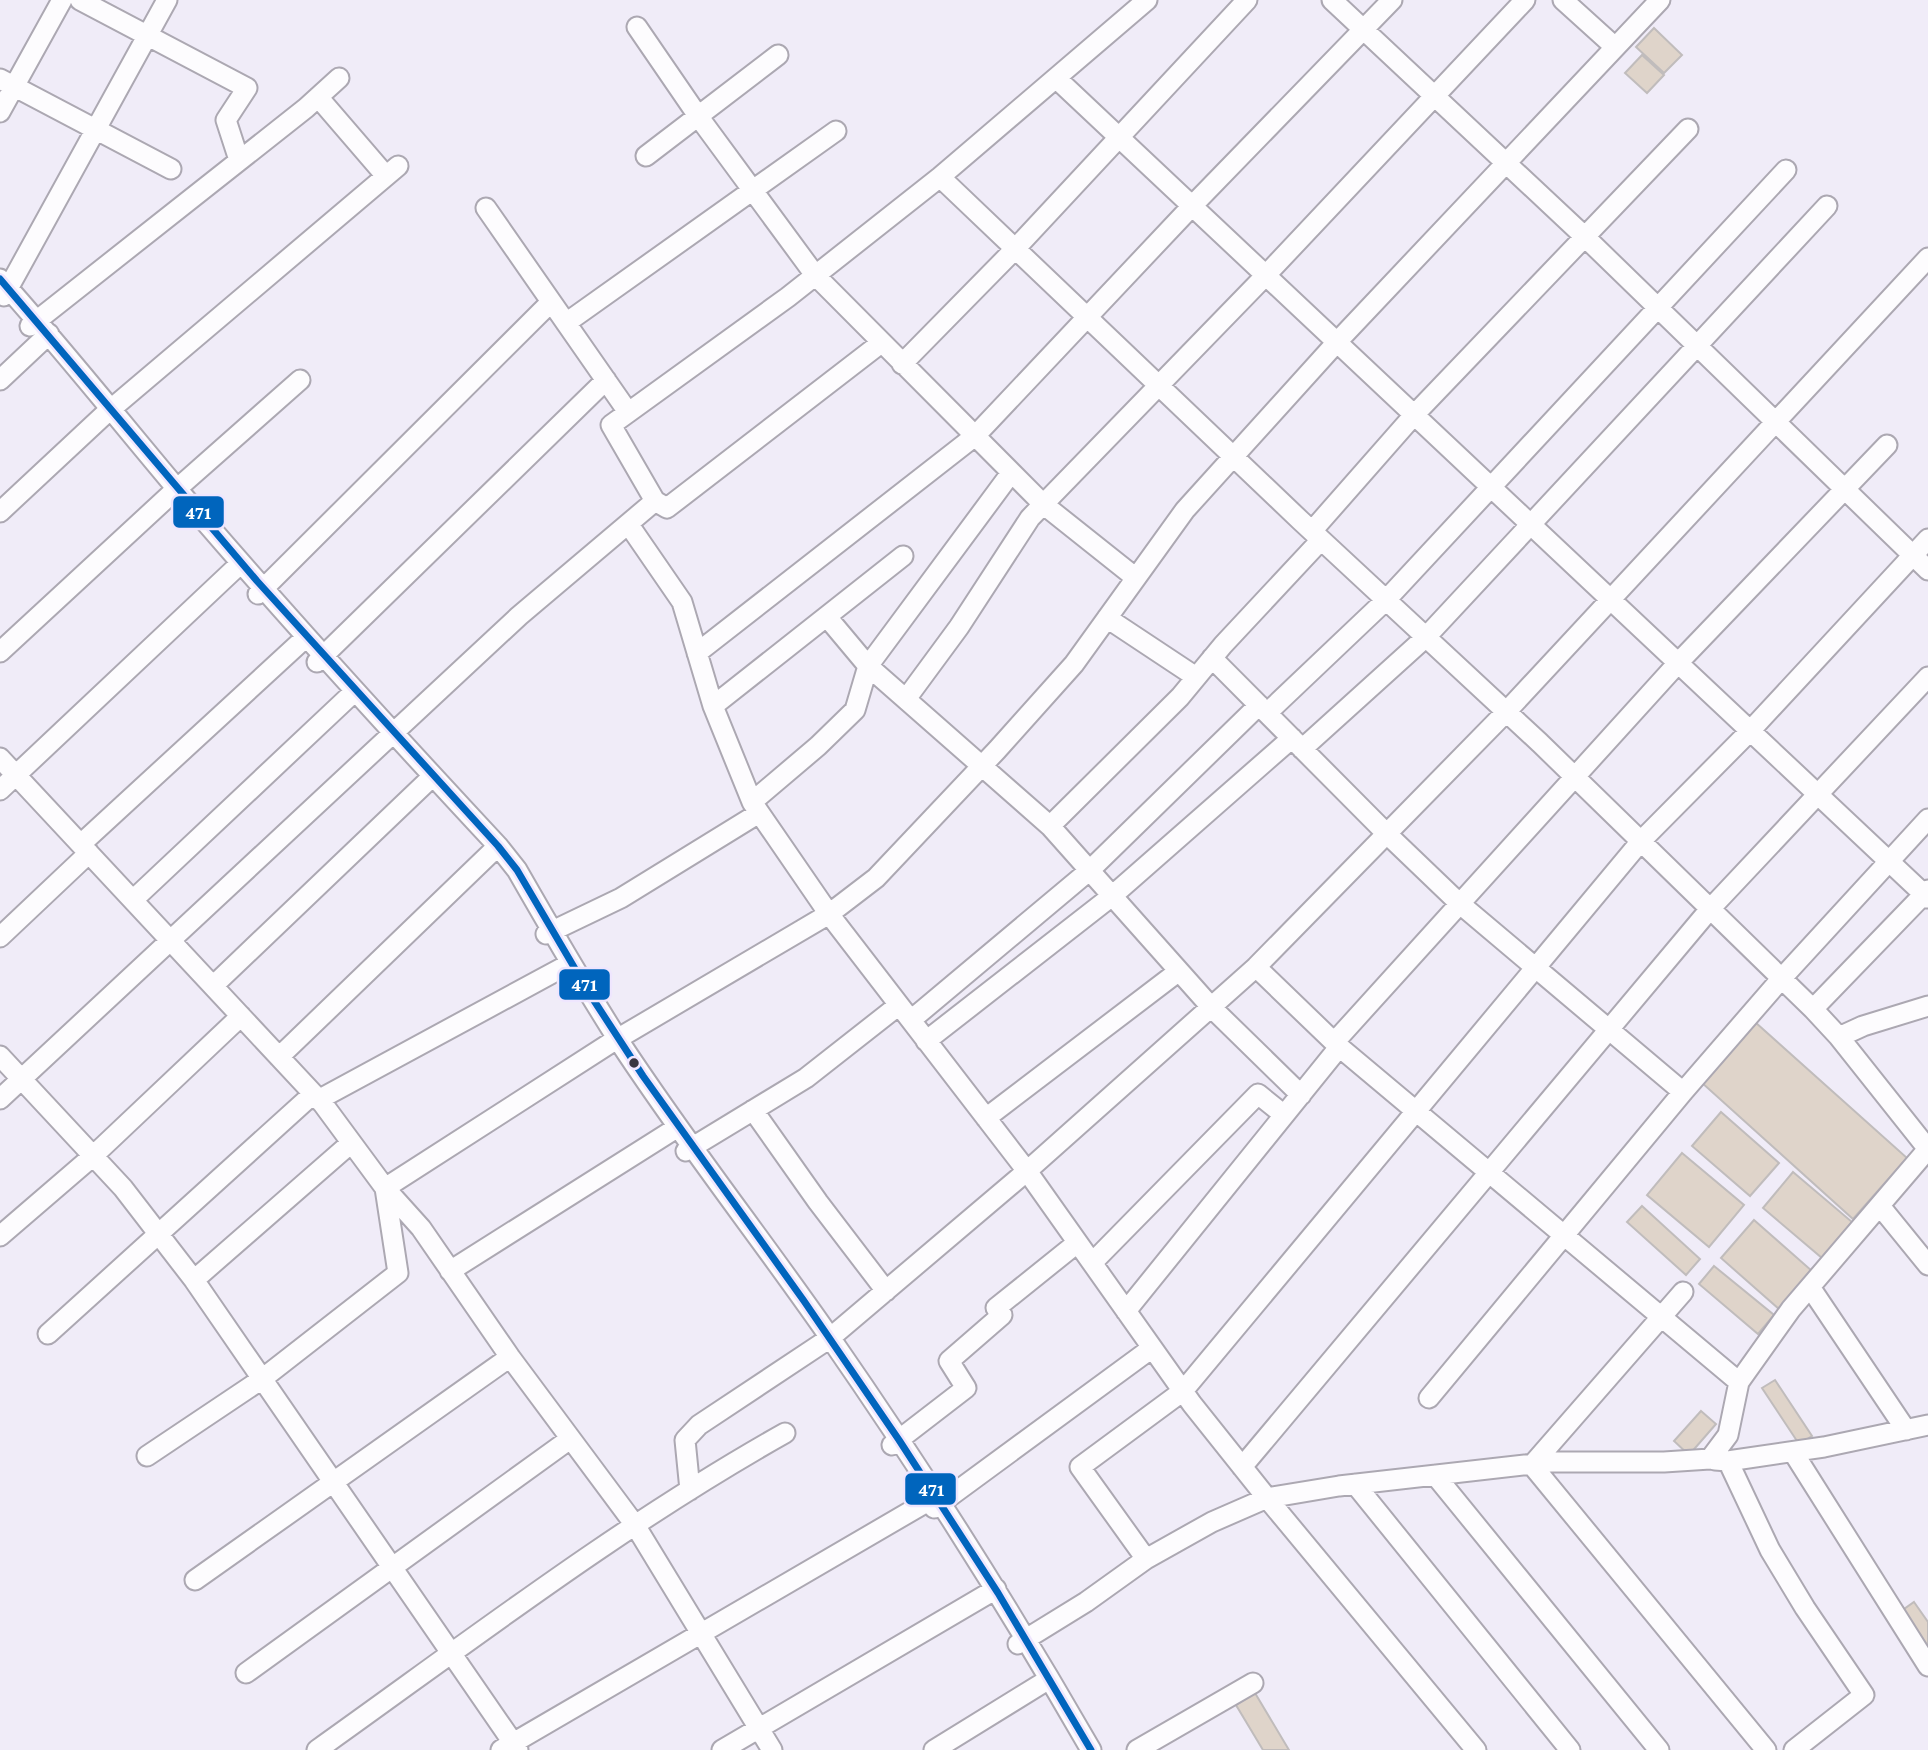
<svg xmlns="http://www.w3.org/2000/svg" width="1928" height="1750" font-family="'Crimson Pro',serif">
<style>
.building{fill:#dfd4ca;stroke:#c0bcbc;stroke-width:2}
.lines{fill:none;stroke-linecap:round;stroke-linejoin:round}
.minor-casing{stroke:#aca8b2;stroke-width:23}
.minor{stroke:#fdfcfe;stroke-width:19}
.bus-1-casing{stroke:#efe6fe;stroke-width:12}
.bus-1{stroke:#0065bd;stroke-width:7}
.bus-dot{fill:#393540;stroke:#efe6fe;stroke-width:2.5}
.line-badge{stroke:#efe6fe;stroke-width:2.5}
.badge-label{font-size:19px;text-anchor:middle;font-weight:bold;fill:#fff}
</style>
<rect width="100%" height="100%" fill="#f0ecf8"/>
<!-- building -->
<path class="building" d="M1654,28L1682,55L1664,73L1636,47Z
M1642,55L1664,75L1647,93L1625,73Z
M1755,1022L1907,1158L1853,1219L1701,1082Z
M1721,1112L1779,1163L1750,1196L1692,1146Z
M1682,1153L1744,1205L1709,1247L1647,1195Z
M1793,1172L1852,1222L1822,1258L1763,1208Z
M1642,1206L1700,1259L1686,1275L1627,1222Z
M1754,1220L1812,1271L1779,1309L1721,1258Z
M1714,1266L1774,1315L1758,1334L1699,1284Z
M1775,1380L1812,1436L1799,1444L1762,1388Z
M1701,1411L1716,1424L1689,1455L1674,1441Z
M1914,1602L1928,1622V1644L1921,1648L1897,1614Z
M1255,1693L1289,1750H1263L1236,1705Z"/>
<g class="lines">
<!-- minor casing -->
<g class="minor-casing">
<path id="minor" d="M80,0L247,88L226,120L239,160
M1332,0L1584,236L1928,570
M1563,0L1615,47
M637,27L698,116L815,275L1043,504L1136,578
M0,79L171,169
M1057,79L1928,898
M318,97L386,176
M0,112L62,0
M646,156L778,55
M940,177L1301,521L1540,743L1813,1009L1839,1037L1928,1149L1791,1309L1739,1382L1728,1435L1710,1459L1664,1462H1550L1339,1486L1267,1498L1212,1522L1146,1559L1086,1602L1018,1644
M486,208L628,412
M0,279C62,348 119,420 178,490C282,612 389,729 498,846L517,870C549,926 582,983 617,1038C684,1141 761,1238 831,1339C924,1473 1010,1609 1091,1750
M4,296L167,0
M566,323L836,131
M30,326L306,108L339,78
M902,364L1015,249L1247,0
M0,380L49,334
M655,501L611,425L788,297L940,177L1147,0
M0,512L104,415L398,166
M629,525L682,602L713,706L752,802L829,914L1027,1171L1192,1404L1267,1498L1476,1750
M1312,531L1414,415L1688,129
M258,594L551,302
M827,617L868,666L1050,826L1212,1008L1301,1095
M1107,618L1196,677
M0,652L171,494L300,380
M697,653L975,436L1192,206L1392,0
M1212,658L1387,834L1459,903L1683,1092
M317,662L606,380
M906,699L959,627L1030,518L1266,275L1525,0
M713,706L903,556
M1267,713L1386,600L1786,170
M1302,749L1426,637L1827,206
M0,758L323,1104L385,1188L421,1228L510,1357L635,1525L772,1750
M0,790L241,563
M752,802L818,746L855,710L868,666L1011,473
M1050,826L1180,697L1223,645L1321,540
M81,844L305,638
M133,900L354,692
M546,934L621,898L759,813
M0,937L89,853
M1256,967L1337,1045L1739,1382
M213,986L433,776
M1813,1009L1928,890
M911,1020L1090,870L1259,705
M1839,1037L1863,1026L1928,1006
M926,1041L1112,896L1292,738
M0,1056L123,1188L194,1280L518,1750
M279,1057L498,846
M0,1099L519,616L655,501L667,508L881,343
M318,1100L571,963
M753,1110L818,1202L886,1291
M986,1118L1179,971
M686,1151L806,1078L899,1005
M1880,1206L1928,1265
M0,1236L93,1156L241,1016
M1092,1263L1258,1094L1284,1115
M450,1271L678,1127
M194,1280L351,1143
M1810,1287L1906,1430
M1683,1292L1532,1465L1766,1750
M1126,1311L1336,1051L1339,1037L1678,663L1887,445
M48,1334L313,1094
M1429,1398L1683,1092L1781,979L1928,819
M892,1445L966,1388L949,1361L1002,1315L996,1308L1077,1243
M1793,1452L1928,1666
M147,1456L262,1379L398,1273L385,1188L612,1042L829,914L876,878L997,750L1074,664L1185,510L1337,342L1660,0
M1715,1460L1728,1461L1824,1447L1928,1425
M1728,1461L1770,1550L1805,1608L1864,1695L1794,1750
M1242,1467L1710,909L1928,677
M1435,1475L1659,1750
M1355,1484L1570,1750
M690,1490L685,1440L699,1425L830,1338L1027,1171L1256,967L1506,712L1928,258
M934,1508L1152,1348
M1146,1559L1080,1467L1183,1391L1641,841L1750,731L1928,539
M195,1580L510,1357
M246,1673L570,1439
M317,1750C470,1641 621,1525 785,1433
M501,1750L937,1496
M722,1750L996,1589
M934,1750L1041,1684
M1137,1750L1253,1683"/>
</g>
<!-- minor -->
<use href="#minor" class="minor"/>
<!-- bus-1 casing -->
<g class="bus-1-casing">
<path id="bus-1" d="M0,279L257,581L498,846L517,870L591,996L643,1076L804,1301L899,1440L998,1593L1091,1750"/>
</g>
<!-- bus-1 -->
<use href="#bus-1" class="bus-1"/>
</g>
<!-- markers -->
<circle class="bus-dot" cx="634" cy="1063" r="6"/>
<g class="line-badge">
<rect x="172" y="495" width="53" height="34" rx="7" fill="#0065bd"/>
<rect x="558" y="968" width="53" height="33" rx="7" fill="#0065bd"/>
<rect x="904" y="1472" width="53" height="34" rx="7" fill="#0065bd"/>
</g>
<g class="badge-label">
<text x="198" y="519">471</text>
<text x="584" y="991">471</text>
<text x="931" y="1496">471</text>
</g>
</svg>
